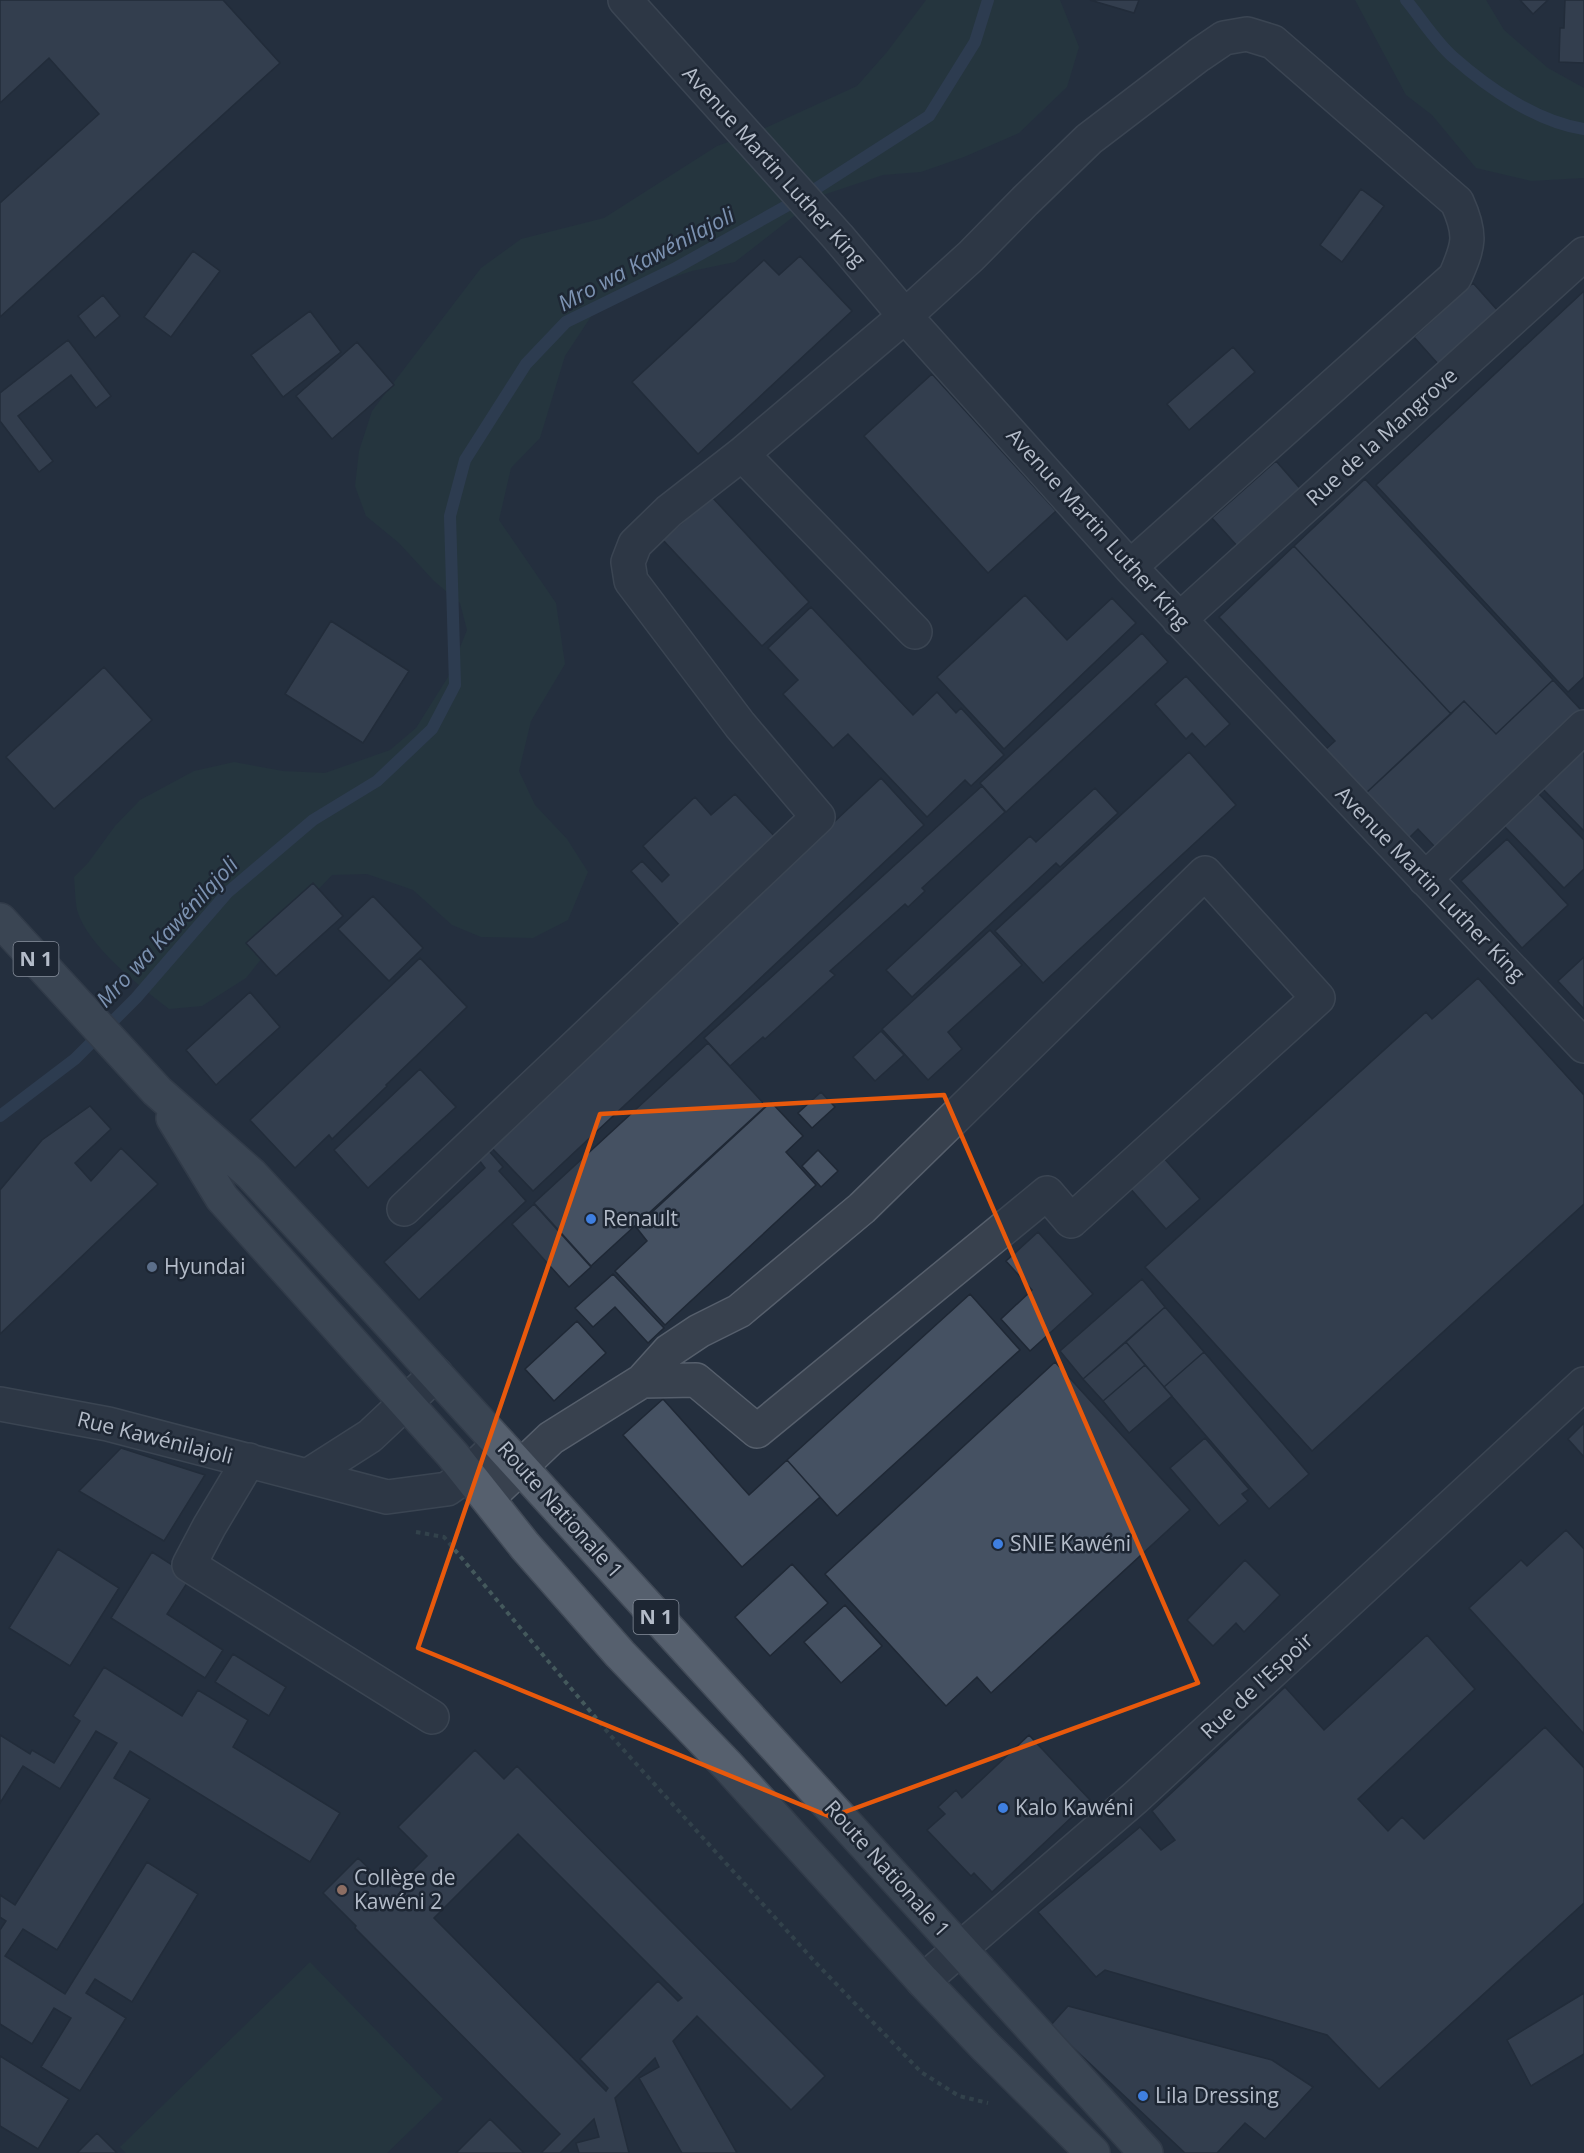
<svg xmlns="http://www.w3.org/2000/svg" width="1584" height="2153" font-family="'Open Sans',sans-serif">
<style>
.green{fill:#263c3f}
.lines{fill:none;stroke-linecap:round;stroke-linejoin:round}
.stream{stroke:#394c67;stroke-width:12}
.building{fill:#455162;stroke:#1f2835;stroke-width:1.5;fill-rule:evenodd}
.minor-casing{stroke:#565f6c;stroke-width:36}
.major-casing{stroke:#414a57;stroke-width:36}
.path{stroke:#44595c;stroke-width:4;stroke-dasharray:4.5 4.5;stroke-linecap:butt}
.minor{stroke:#38414e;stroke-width:33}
.major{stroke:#56606e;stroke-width:33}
.marked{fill:none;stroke:#e8590c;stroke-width:4.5;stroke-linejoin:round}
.shop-dot{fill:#3f7fe0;stroke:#1d2633;stroke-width:2}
.service-dot{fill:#5c6f8a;stroke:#1d2633;stroke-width:2}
.education-dot{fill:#8d6e63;stroke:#1d2633;stroke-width:2}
.labels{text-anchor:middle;stroke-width:5;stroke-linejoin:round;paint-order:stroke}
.shield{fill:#1d2633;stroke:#878f9c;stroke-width:1.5}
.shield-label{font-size:20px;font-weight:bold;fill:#b4bcc9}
.street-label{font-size:21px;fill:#b4bcc9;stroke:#1d2633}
.poi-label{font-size:21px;fill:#b4bcc9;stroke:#1d2633;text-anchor:start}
.water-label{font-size:22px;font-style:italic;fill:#7c92b1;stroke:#1d2633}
</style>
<rect width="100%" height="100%" fill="#242f3e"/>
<!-- green -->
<path class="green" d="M926,0H1060L1079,47L1067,87L1019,133L964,157L921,172L883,175L820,196L735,262L692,271L646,286L594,312L565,356L540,438L511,468L499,520L556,603L565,664L531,721L519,771L535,805L567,839L588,872L568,920L533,938L481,937L452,925L413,890L367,874L332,875L313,895L246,978L202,1006L169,1009C140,986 88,947 77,910C75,900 75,888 74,877L88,863L115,826L140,800L194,771L234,762L283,771L325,773L390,750L416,728L448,677L467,630L460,603L434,581L399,543L366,516L355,486L359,451L372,411L481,268L521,239L604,218L717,146L761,130L857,86L887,52Z
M1355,0H1486L1504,30L1548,68L1584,88V178L1531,181L1476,168L1432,115L1406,95Z
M310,1962L443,2099L387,2153H126L120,2147Z"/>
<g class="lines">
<!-- stream -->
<path class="stream" d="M1406,0C1421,18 1435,41 1453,57C1488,88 1537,122 1584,129
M0,1116L75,1059L136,998L227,893L313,820L377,781L432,729L455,685L450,516L465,460L526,364L566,322L674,269L806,195L929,116L975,42L988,0"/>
</g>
<!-- building -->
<path class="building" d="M0,0H223L280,63L0,317V203L99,114L49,58L0,103Z
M1090,0H1139L1134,13Z
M1520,0H1548L1533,14Z
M1565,0H1584V63L1559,62L1560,28H1564Z
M1361,189L1384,206L1342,262L1320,245Z
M193,251L220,271L171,337L144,317Z
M800,256L852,311L698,454L632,382L764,260L779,275Z
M1473,283L1498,311L1439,365L1414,337Z
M1584,291V677L1568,692L1376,485Z
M103,295L120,316L95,338L78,316Z
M310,311L341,352L283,397L251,355Z
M68,340L111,396L96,408L71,375L18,416L53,461L39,472L0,421V393Z
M357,342L394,385L332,439L296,396Z
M1233,347L1255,372L1189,430L1167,404Z
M932,374L1056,511L988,573L864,436Z
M1276,461L1304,493L1239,548L1212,518Z
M1365,479L1553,680L1496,734L1464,701L1451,714L1294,546Z
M711,496L809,602L762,646L663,540Z
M1294,546L1451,714L1365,794L1325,750L1335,741L1219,617Z
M1025,595L1067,640L1112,598L1136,623L1004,749L937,677Z
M811,607L913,715L937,692L956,713L961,708L1004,755L971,786L965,780L927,817L848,734L833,748L783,694L798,680L768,648Z
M331,621L409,671L363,743L285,694Z
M1142,633L1168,662L1006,812L980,783Z
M104,667L152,720L54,809L6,757Z
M1186,676L1230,724L1205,747L1192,733L1186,739L1155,704Z
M1553,680L1581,710L1435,847L1418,829L1408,839L1365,794L1464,701L1496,734Z
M1584,742V831L1540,786Z
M1189,752L1236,805L1043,983L995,931Z
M881,778L924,825L533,1191L489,1145Z
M982,786L1005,812L922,888L925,891L908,907L905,904L830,971L835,975L765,1039L763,1037L730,1066L704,1038Z
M1095,788L1118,813L1060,867L1056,863L912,997L886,970L1030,836L1036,842Z
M1537,792L1584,840V869L1564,888L1503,825Z
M735,794L776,838L680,926L631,871L642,861L662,882L669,875L643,846L695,797L711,815Z
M1507,839L1568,905L1522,948L1461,881Z
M313,883L343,916L276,976L246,943Z
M373,896L423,948L389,981L338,929Z
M990,930L1022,965L948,1032L962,1049L928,1080L882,1029Z
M1584,957V1009L1558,981Z
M420,958L467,1007L386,1085L387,1086L332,1139L329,1135L295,1168L250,1120Z
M1478,978L1584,1095V1204L1312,1451L1145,1267L1426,1012L1432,1019Z
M250,992L280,1027L216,1085L186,1050Z
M881,1031L904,1055L875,1081L853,1057Z
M708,1043L766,1106L591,1266L534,1203Z
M420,1069L456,1107L368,1188L334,1150Z
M821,1092L835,1107L812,1128L798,1113Z
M771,1102L803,1136L786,1152L816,1185L665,1325L615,1271L647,1241L636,1227Z
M90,1106L111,1129L75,1163L91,1181L121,1148L158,1184L0,1334V1190L42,1140Z
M818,1150L838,1171L821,1187L802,1166Z
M489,1151L503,1167L499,1171L526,1201L419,1300L384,1262L485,1168L479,1160Z
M1162,1156L1200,1199L1166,1229L1129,1187Z
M534,1204L591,1267L569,1287L512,1224Z
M1038,1232L1093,1294L1030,1351L1001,1319L1032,1290L1006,1261Z
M613,1274L664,1328L648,1343L615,1307L593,1327L575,1308Z
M1142,1279L1165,1307L1083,1379L1060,1351Z
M970,1294L1020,1350L837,1516L787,1460Z
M1165,1307L1204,1352L1164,1387L1126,1342Z
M577,1321L606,1353L554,1401L525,1369Z
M1126,1342L1145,1365L1103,1401L1083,1379Z
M1204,1352L1309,1474L1269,1509L1164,1387Z
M1055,1362L1190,1510L991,1693L977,1677L946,1706L825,1574Z
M1145,1365L1172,1396L1129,1433L1103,1401Z
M663,1399L749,1495L787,1460L820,1497L742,1567L623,1435Z
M1584,1423V1457L1568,1439Z
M1205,1438L1249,1489L1242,1494L1248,1501L1219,1526L1170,1468Z
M121,1448L205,1475L164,1541L79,1491Z
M1566,1530L1584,1549V1734L1469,1608L1521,1560L1527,1566Z
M58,1549L119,1588L70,1666L9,1628Z
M152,1552L191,1577L167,1614L223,1650L205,1678L111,1618Z
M1245,1560L1280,1595L1244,1632L1236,1623L1213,1646L1187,1620Z
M792,1564L828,1603L770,1656L735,1617Z
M845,1605L882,1646L841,1683L804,1642Z
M1427,1635L1475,1689L1358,1799L1388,1831L1402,1817L1424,1839L1545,1727L1584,1768V1903L1379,2089L1327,2035L1105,1970L1096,1977L1038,1912L1140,1827L1161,1850L1175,1840L1152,1811L1285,1687L1324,1730Z
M233,1654L286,1687L269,1716L215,1682Z
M104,1667L182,1716L198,1690L248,1720L233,1747L340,1813L310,1862L130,1751L114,1778L150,1799L57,1950L23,1929L5,1956L65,1994L147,1862L198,1894L132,2002L95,1979L86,1993L126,2018L80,2091L41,2067L71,2018L54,2008L32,2044L0,2024V1930L6,1921L0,1917V1895L15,1905L117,1743L96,1731L60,1789L23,1766L0,1803V1735L30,1754L32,1750L54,1763L80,1721L73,1716Z
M1029,1735L1090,1800L992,1892L974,1873L971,1876L927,1830L945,1814L938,1807L956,1790L962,1798Z
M475,1750L504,1779L517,1766L825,2076L791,2110L697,2016L673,2041L737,2153H682L639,2078L659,2067L655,2058L615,2098L629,2153H579L576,2143L599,2137L594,2119L560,2153H541L560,2134L355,1928L356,1926L323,1893L358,1858L384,1883L392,1875L400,1883L427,1856L398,1827ZM518,1834L682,1998L678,2001L658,1981L580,2059L608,2088L606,2091L434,1918Z
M1584,1993V2054L1531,2086L1507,2040Z
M1068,2006L1272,2060L1313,2087L1265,2139L1245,2123L1217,2153H1185L1050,2026Z
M0,2056L69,2099L38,2149L0,2126Z
M490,2119L524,2153H456Z
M97,2133L117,2153H77Z"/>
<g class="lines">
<!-- minor casing -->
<g class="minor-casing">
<path id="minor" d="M625,0L838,237L905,316L1130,567L1584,1046
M742,454L915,632
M1179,620L1584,254
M1425,879L1584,727
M404,1209L818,817L740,725L631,581L628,562L635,544L669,511L742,454L905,316L971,256L1025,201L1089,139L1199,55L1224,38L1247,34L1273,42L1457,202C1472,235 1469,245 1455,277L1130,567
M0,1404L108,1424L387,1497L447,1489L468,1474L499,1444
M249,1460L209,1527L189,1565L432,1717
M309,1475L370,1436L436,1374
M488,1498L551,1438L642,1381L696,1380L757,1431L1047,1193L1071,1221L1318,998L1205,873L862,1208L739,1311L699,1331L669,1351L642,1381
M923,1981L1135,1798L1584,1384"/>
</g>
<!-- major casing -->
<g class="major-casing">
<path id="major" d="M0,920L157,1091L251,1174L370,1302L1146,2153
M173,1118L222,1198L452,1454L525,1546L620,1654L728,1766L923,1981L986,2047L1093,2153"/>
</g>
<!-- path -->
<path class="path" d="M416,1532L444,1537L611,1736L816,1963L921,2072L959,2096L988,2103"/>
<!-- minor -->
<use href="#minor" class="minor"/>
<!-- major -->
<use href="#major" class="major"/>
</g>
<!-- marked area -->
<path d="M0 0H1584V2153H0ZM944,1095L1198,1683L831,1817L418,1648L600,1114Z" fill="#242f3e" fill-opacity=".55" fill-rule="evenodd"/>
<path class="marked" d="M944,1095L1198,1683L831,1817L418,1648L600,1114Z"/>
<!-- markers -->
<g class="shop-dot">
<circle cx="591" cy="1219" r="6"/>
<circle cx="998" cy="1544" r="6"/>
<circle cx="1003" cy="1808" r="6"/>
<circle cx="1143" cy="2096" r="6"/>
</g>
<circle class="service-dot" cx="152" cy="1267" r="6"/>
<circle class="education-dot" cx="342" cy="1890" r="6"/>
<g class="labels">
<!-- shield labels -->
<g class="shield">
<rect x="13.5" y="942" width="45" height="34" rx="4.5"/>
<rect x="633.5" y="1600" width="45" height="34" rx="4.5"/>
</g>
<g class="shield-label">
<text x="36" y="966">N 1</text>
<text x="656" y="1624">N 1</text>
</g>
<!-- street labels -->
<g class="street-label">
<text transform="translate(774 167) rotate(48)" y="7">Avenue Martin Luther King</text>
<text transform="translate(1382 437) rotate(-42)" y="7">Rue de la Mangrove</text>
<text transform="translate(1098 529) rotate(48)" y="7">Avenue Martin Luther King</text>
<text transform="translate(1430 884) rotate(46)" y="7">Avenue Martin Luther King</text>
<text transform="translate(155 1438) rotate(14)" y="7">Rue Kawénilajoli</text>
<text transform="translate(560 1510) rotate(48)" y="7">Route Nationale 1</text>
<text transform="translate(1257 1686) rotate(-43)" y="7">Rue de l'Espoir</text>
<text transform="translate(887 1869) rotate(48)" y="7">Route Nationale 1</text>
</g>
<!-- poi labels -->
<g class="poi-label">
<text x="603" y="1226">Renault</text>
<text x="164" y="1274">Hyundai</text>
<text x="1010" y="1551">SNIE Kawéni</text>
<text x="1015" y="1815">Kalo Kawéni</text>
<text x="354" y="1885">Collège de<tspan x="354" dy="24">Kawéni 2</tspan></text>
<text x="1155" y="2103">Lila Dressing</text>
</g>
<!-- water labels -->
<g class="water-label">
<text transform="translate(646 259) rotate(-28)" y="8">Mro wa Kawénilajoli</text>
<text transform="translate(167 932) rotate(-47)" y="8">Mro wa Kawénilajoli</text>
</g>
</g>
</svg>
